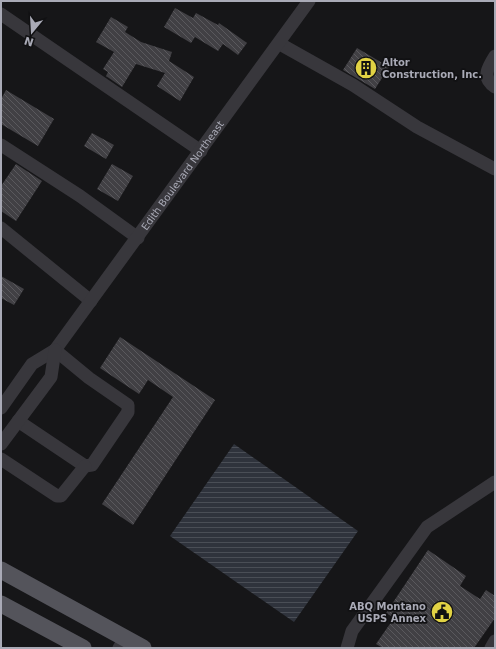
<svg xmlns="http://www.w3.org/2000/svg" width="496" height="649" font-family="'DejaVu Sans',sans-serif">
<style>
.water{fill:url(#water-rules)}
.building{fill:url(#building-back-hatch)}
.lines{fill:none;stroke-linecap:round;stroke-linejoin:round}
.minor{stroke:#38373c;stroke-width:13}
.major{stroke:#54545b;stroke-width:17}
.labels{text-anchor:middle;stroke-width:3.5;stroke-linejoin:round;paint-order:stroke}
.poi-label{font-size:10px;font-weight:bold;fill:#a9aab6;stroke:#111113;text-anchor:start}
.street-label{font-size:10px;fill:#a9aab6;stroke:#111113}
</style>
<defs>
<pattern id="water-rules" width="6" height="5" patternUnits="userSpaceOnUse"><rect width="6" height="5" fill="#2f333c"/><path d="M0 2.5h6" fill="none" stroke="#4a4e56"/></pattern>
<pattern id="building-back-hatch" width="6" height="6" patternUnits="userSpaceOnUse"><rect width="6" height="6" fill="#414044"/><path d="M-1 5l2 2M0 0l6 6M5-1l2 2" fill="none" stroke="#5a595d"/></pattern>
</defs>
<rect width="100%" height="100%" fill="#161618"/>
<!-- water -->
<path class="water" d="M234,444L358,531L294,622L170,536Z"/>
<!-- building -->
<path class="building" d="M175,8L193,18L196,13L218,25L219,23L247,43L238,55L223,44L218,51L195,37L191,43L164,27Z
M111,17L128,27L125,32L141,42L172,52L169,61L194,77L180,101L157,86L165,73L136,64L122,87L106,76L108,72L103,69L114,52L96,42Z
M357,48L389,67L375,89L343,70Z
M6,90L54,119L38,146L1,124V99Z
M92,133L114,145L106,159L84,146Z
M16,164L42,181L16,221L1,211V186Z
M112,164L133,176L118,201L97,189Z
M1,276L24,289L14,305L1,298Z
M120,337L215,400L133,525L102,504L173,397L148,380L139,394L100,368Z
M428,550L466,576L460,586L480,599L486,590L495,596V618L474,648H383L376,644L394,618L386,613Z"/>
<g class="lines">
<!-- minor -->
<g class="minor">
<path d="M1,14L201,151"/>
<path d="M280,44L353,85L417,127L495,169"/>
<path d="M495,56C488,67 481,78 495,87"/>
<path d="M1,145L80,196L138,238"/>
<path d="M1,228L91,301"/>
<path id="s1" d="M1,408L32,364L55,350L309,1"/>
<path d="M18,421L85,466L92,465L128,412V405L89,378L55,350"/>
<path d="M1,444L51,377L55,350"/>
<path d="M1,459L57,496H61L85,466"/>
<path d="M119,648L125,638"/>
<path d="M347,648L352,631L427,527L495,482"/>
<path d="M491,648L495,641"/>
</g>
<!-- major -->
<path class="major" d="M1,570L143,648
M1,604L83,648"/>
</g>
<!-- icons -->
<defs>
<g id="building-disc" transform="scale(1.15)"><circle r="9.5" fill="#e1d244" stroke="#111113"/><path d="M-4-6H4V6H1V3H-1V6H-4ZM-2.5-4.3h1.7v1.8h-1.7ZM.8-4.3h1.7v1.8H.8ZM-2.5-1h1.7V.8h-1.7ZM.8-1h1.7V.8H.8Z" fill="#111"/></g>
<g id="civic-disc" transform="scale(1.15)"><circle r="9.5" fill="#e1d244" stroke="#111113"/><path d="M-.6-6.5H3V-4.5H.6V-3L4-1V1h2V6H-6V1h2V-1L-.6-3ZM-1.2 2.5V6h2.4V2.5Z" fill="#111"/></g>
</defs>
<g fill-rule="evenodd">
<use href="#building-disc" x="366" y="68"/>
<use href="#civic-disc" x="442" y="612"/>
</g>
<g class="labels">
<!-- poi labels -->
<g class="poi-label">
<text x="382" y="66">Altor<tspan x="382" dy="12">Construction, Inc.</tspan></text>
<text x="426" y="610" text-anchor="end">ABQ Montano<tspan x="426" dy="12">USPS Annex</tspan></text>
</g>
<!-- street labels -->
<g class="street-label">
<text dy="4" stroke="none"><textPath href="#s1" startOffset="297">Edith Boulevard Northeast</textPath></text>
</g>
</g>
<!-- border -->
<rect width="496" height="649" fill="none" stroke="#a9aab6" stroke-width="4"/>
<!-- north arrow -->
<g transform="translate(32 32) rotate(198)" stroke="#111113" stroke-width="3" paint-order="stroke">
<path d="M0-3L7 15L0 10L-7 15Z" fill="#a9aab6"/>
<text y="-6" font-size="11" font-weight="bold" text-anchor="middle" fill="#a9aab6">N</text>
</g>
</svg>
